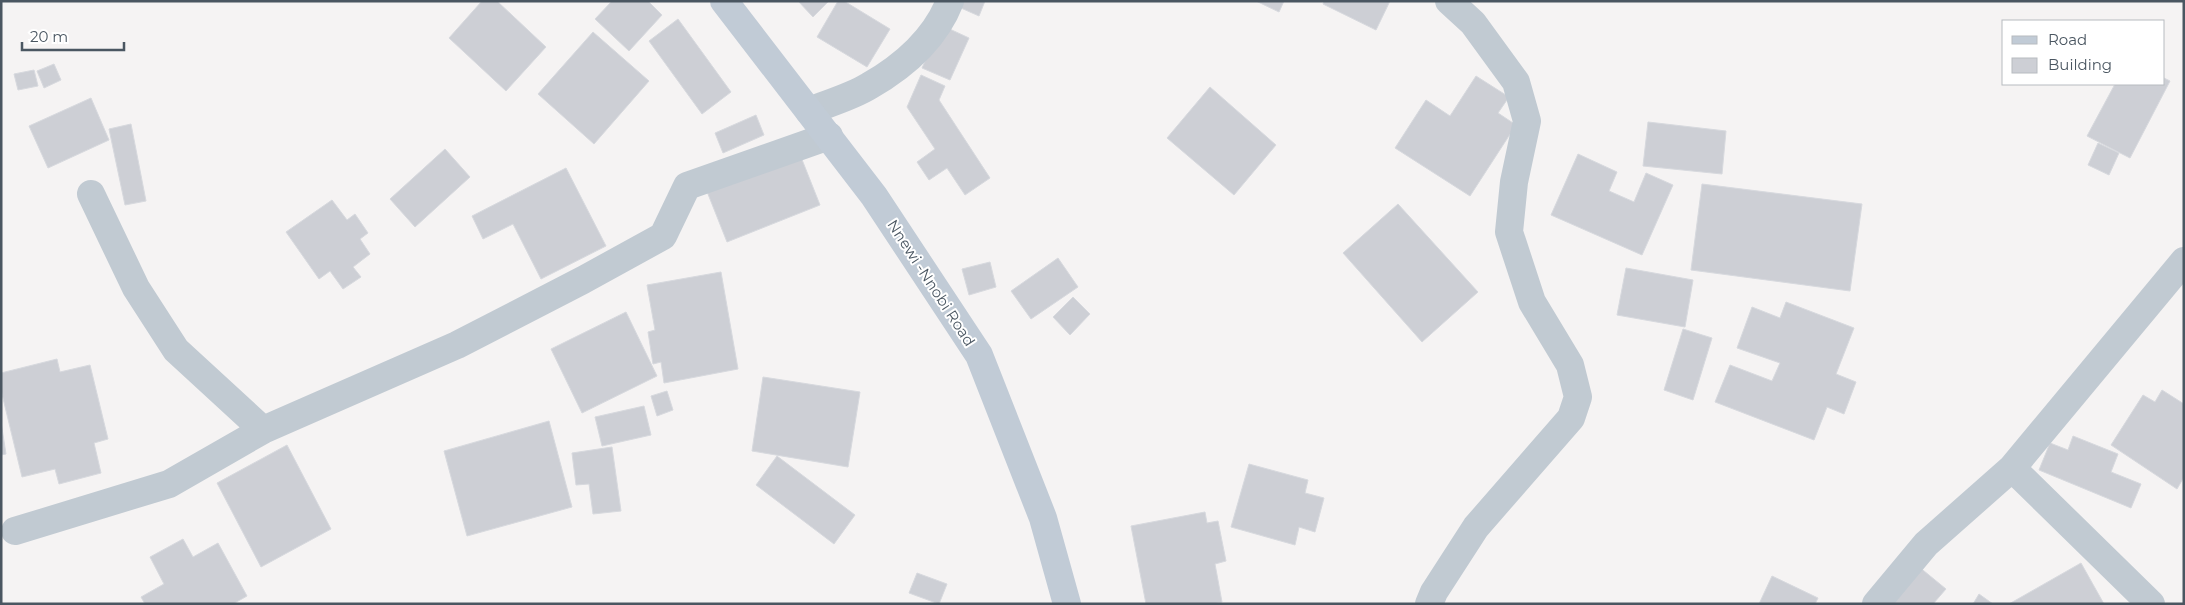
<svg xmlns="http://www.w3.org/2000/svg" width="2185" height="605" font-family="Montserrat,sans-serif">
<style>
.building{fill:#cdcfd5;stroke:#d7d9de}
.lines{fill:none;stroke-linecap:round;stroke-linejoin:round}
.street{stroke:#c1cad2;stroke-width:28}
.secondary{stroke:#c1cbd6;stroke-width:28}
.labels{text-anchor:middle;stroke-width:4;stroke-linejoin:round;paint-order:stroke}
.street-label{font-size:15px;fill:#4a5661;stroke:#fff}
</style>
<rect width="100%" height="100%" fill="#f5f3f3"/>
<!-- building -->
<path class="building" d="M482,1H497L546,47L506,91L449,38Z
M612,1H648L662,15L629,51L595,19Z
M798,1H829L813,17Z
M838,1H844L890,29L867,67L817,37Z
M953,1H985L979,16L952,4Z
M1256,1H1284L1279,12Z
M1324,1H1390L1376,30L1323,4Z
M678,19L731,92L702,114L649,41Z
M941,25L969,38L950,80L922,68Z
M593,32L649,81L594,144L538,94Z
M54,64L61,80L44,88L37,71Z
M34,70L38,86L18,90L14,74Z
M921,75L945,86L939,100L990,178L965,195L947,168L929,180L917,162L935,149L907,107Z
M1476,76L1509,97L1498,113L1516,125L1470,196L1395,148L1426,100L1450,116Z
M2164,78L2170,81L2130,158L2087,136L2115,84H2164Z
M1210,87L1276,145L1234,195L1167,138Z
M91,98L109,140L48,168L29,126Z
M756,115L764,135L723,153L715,133Z
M1648,122L1726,131L1722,174L1643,166Z
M131,124L146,201L125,205L109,129Z
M2098,143L2119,153L2109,175L2088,165Z
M445,149L470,177L415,227L390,199Z
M799,152L820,205L727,242L706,189Z
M1578,154L1617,172L1609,191L1634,202L1646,173L1673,185L1642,255L1551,215Z
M566,168L606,246L541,279L513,224L483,239L472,216Z
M1702,184L1862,204L1850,291L1691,270Z
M332,200L347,220L355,214L368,233L360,239L370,254L353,267L361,277L343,289L330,271L319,279L286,232Z
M1398,204L1478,292L1422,342L1343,253Z
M1058,258L1078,287L1031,319L1011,291Z
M990,262L996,287L969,295L962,269Z
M1626,268L1693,280L1685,327L1617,315Z
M721,272L738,369L664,383L661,362L653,364L648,332L655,330L647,285Z
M1073,297L1090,314L1070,335L1053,317Z
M1786,302L1854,328L1836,374L1856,382L1844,414L1827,407L1814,440L1715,402L1730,365L1772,381L1780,363L1737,348L1752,307L1780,318Z
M626,312L657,376L582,413L551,349Z
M1683,329L1712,338L1693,400L1664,390Z
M57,359L60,372L90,365L108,439L94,443L101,473L59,484L55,469L22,477L1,390V373Z
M763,377L860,392L848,467L752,451Z
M2162,390L2184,404V477L2177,489L2111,445L2143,395L2155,402Z
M667,391L673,410L657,416L651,396Z
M644,406L651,435L602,446L595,417Z
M549,421L572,507L467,536L444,451Z
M1,422L6,454L1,455Z
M2073,436L2118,454L2111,472L2141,484L2131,508L2039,470L2050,443L2068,450Z
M287,445L331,529L261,567L217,483Z
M612,447L621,511L593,514L589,484L576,485L572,453Z
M777,456L855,515L834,544L756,485Z
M1249,464L1308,480L1305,493L1324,498L1315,532L1299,527L1295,545L1231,527Z
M1205,512L1207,523L1218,521L1226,561L1215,564L1222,602L1212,604H1146L1131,526Z
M183,539L193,557L218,543L247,596L233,604H145L141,597L164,584L150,557Z
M2081,563L2104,604H2009Z
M1918,566L1946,589L1933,604H1886Z
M917,573L947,584L939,604L909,593Z
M1772,576L1818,598L1815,604H1759Z
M1979,594L1993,604H1973Z"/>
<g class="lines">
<!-- street -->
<path class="street" d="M809,111C829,103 851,97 869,86C904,66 935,39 950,1
M91,194L136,288L176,350L263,430
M2012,468L2151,604
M15,531L169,484L263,430L457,345L583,280L663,236L687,186L829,136
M1429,604L1434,592L1476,527L1571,418L1578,397L1570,365L1532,302L1509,232L1514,182L1527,121L1516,82L1473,23L1449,1
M1876,604L1926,544L2012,468L2184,261"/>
<!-- secondary -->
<path class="secondary" d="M724,1L874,196L979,355L1043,518L1067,604"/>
</g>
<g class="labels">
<!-- street labels -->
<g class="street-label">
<text transform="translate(931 283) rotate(57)" y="5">Nnewi -Nnobi Road</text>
</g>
</g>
<!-- border -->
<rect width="2185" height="605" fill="none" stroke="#4a5661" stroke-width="5"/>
<!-- legend -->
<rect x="2002" y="20" width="162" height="65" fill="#ffffff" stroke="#b7bbc0"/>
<rect x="2012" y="36" width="25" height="8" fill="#c1cbd6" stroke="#b7bbc0"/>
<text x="2048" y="45" font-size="15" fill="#4a5661">Road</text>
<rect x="2012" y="58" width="25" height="15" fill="#cdcfd5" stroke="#b7bbc0"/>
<text x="2048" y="70" font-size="15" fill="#4a5661">Building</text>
<!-- scale -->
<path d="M22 42v8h102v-8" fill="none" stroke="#4a5661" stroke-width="2.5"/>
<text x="30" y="42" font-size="15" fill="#4a5661" stroke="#ffffff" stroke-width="4" paint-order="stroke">20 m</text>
</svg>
